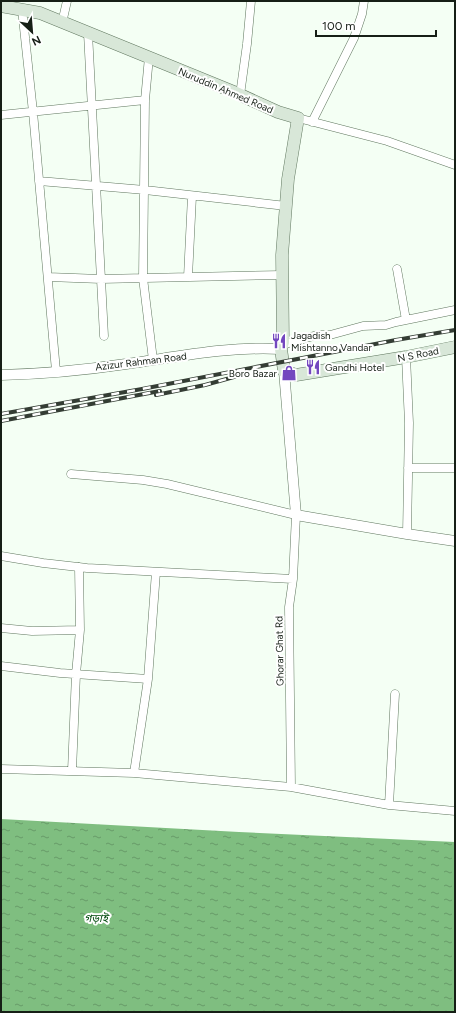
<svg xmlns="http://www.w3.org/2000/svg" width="456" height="1013" font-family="Figtree,'Noto Sans Bengali',sans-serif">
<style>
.water{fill:url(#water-ripples)}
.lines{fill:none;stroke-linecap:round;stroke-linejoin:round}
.minor-casing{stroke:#60775f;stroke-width:9}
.tertiary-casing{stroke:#60775f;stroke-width:11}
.secondary-casing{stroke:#60775f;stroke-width:13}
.minor{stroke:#fff;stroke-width:8}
.tertiary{stroke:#fff;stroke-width:10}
.secondary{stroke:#d8e7d8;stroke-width:12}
.rail-casing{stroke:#343d34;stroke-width:4}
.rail{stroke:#fff;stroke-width:2.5;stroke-dasharray:8;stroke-linecap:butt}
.labels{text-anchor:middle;stroke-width:4;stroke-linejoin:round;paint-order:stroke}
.street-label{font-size:10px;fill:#161f16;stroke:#fff}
.poi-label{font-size:10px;fill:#161f16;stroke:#fff;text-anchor:start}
.water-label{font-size:11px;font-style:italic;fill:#01490d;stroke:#fff}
</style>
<defs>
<pattern id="water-ripples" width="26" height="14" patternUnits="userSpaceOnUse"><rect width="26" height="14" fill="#7fbe80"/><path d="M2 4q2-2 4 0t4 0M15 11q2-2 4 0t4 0" fill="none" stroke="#679a68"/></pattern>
</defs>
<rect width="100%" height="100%" fill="#f4fff4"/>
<!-- water -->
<path class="water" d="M1,819L239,832L455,842V1012H1Z"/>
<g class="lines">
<!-- minor casing -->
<g class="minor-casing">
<path id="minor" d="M22,9L33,112L56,371
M62,23L67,1
M88,33L104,336
M149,57L145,100L143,278L153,360
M240,95L247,44L251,1
M1,115L145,100
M298,118L387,141L455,165
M312,122L354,38L362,14L364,1
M39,181L145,190L286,206
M397,269L406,320
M48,277L101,279L282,275
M188,277L192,196
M282,345L317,335H330L363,326L386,325L396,322L455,310
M406,357L409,423L407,534
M408,468H455
M71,474L143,480L167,484L296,515L293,579L289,607L291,787
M1,556L43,563L87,568L293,579
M1,628L32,631L80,630
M1,666L60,673L148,679
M1,769L134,773L291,787L389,805L455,811
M72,771L76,674L80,630L79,567
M134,773L148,679L156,572
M389,805L395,694"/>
</g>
<!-- tertiary casing -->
<g class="tertiary-casing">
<path id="tertiary" d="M284,371L296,515L407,534L455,541
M1,375C43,374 85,370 126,364C177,357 229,346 281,349"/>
</g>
<!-- secondary casing -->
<g class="secondary-casing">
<path id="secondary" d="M1,6L40,13L234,92L278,112L298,118L288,179L282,255L283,342L281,349L284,371L296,375L406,357L455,347"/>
</g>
<!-- minor -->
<use href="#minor" class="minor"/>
<!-- tertiary -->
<use href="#tertiary" class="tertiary"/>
<!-- secondary -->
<use href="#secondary" class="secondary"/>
<!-- rail casing -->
<g class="rail-casing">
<path id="rail" d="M156,395L205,385L241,375
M1,414L142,389L396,340L455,330
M1,421L160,391"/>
</g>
<!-- rail -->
<use href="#rail" class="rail"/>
</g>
<!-- icons -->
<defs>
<g id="restaurant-bare" transform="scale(1.2)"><path d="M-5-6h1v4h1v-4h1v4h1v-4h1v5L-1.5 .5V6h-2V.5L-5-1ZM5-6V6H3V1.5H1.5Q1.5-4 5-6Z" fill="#7347bf" stroke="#fff" stroke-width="2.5" paint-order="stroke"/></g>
<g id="shop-bare" transform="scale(1.2)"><path d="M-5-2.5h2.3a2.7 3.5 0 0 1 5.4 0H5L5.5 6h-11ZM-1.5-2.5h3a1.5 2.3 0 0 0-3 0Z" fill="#7347bf" stroke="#fff" stroke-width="2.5" paint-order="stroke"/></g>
</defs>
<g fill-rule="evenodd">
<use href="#restaurant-bare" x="279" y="341"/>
<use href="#restaurant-bare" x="313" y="367"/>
<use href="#shop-bare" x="289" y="373"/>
</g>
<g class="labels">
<!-- street labels -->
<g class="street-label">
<text transform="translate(226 90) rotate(23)" y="4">Nuruddin Ahmed Road</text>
<text transform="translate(418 354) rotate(-11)" y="4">N S Road</text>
<text transform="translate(141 361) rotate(-7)" y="4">Azizur Rahman Road</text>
<text transform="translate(279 651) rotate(-91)" y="4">Ghorar Ghat Rd</text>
</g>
<!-- poi labels -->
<g class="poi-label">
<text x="291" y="339">Jagadish<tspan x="291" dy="12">Mishtanno Vandar</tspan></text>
<text x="325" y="371">Gandhi Hotel</text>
<text x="277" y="377" text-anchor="end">Boro Bazar</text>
</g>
<!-- water labels -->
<g class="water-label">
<text x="96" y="922">গড়াই</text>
</g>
</g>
<!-- border -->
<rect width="456" height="1013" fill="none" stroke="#161f16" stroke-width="4"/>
<!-- north arrow -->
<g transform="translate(32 32) rotate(154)" stroke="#ffffff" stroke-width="3" paint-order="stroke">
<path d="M0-3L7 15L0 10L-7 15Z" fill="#161f16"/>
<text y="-6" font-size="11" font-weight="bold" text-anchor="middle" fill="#161f16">N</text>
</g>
<!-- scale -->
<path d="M316 30v6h120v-6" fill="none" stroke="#161f16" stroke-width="2"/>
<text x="322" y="30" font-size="12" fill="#161f16" stroke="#ffffff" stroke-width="3" paint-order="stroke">100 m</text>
</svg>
